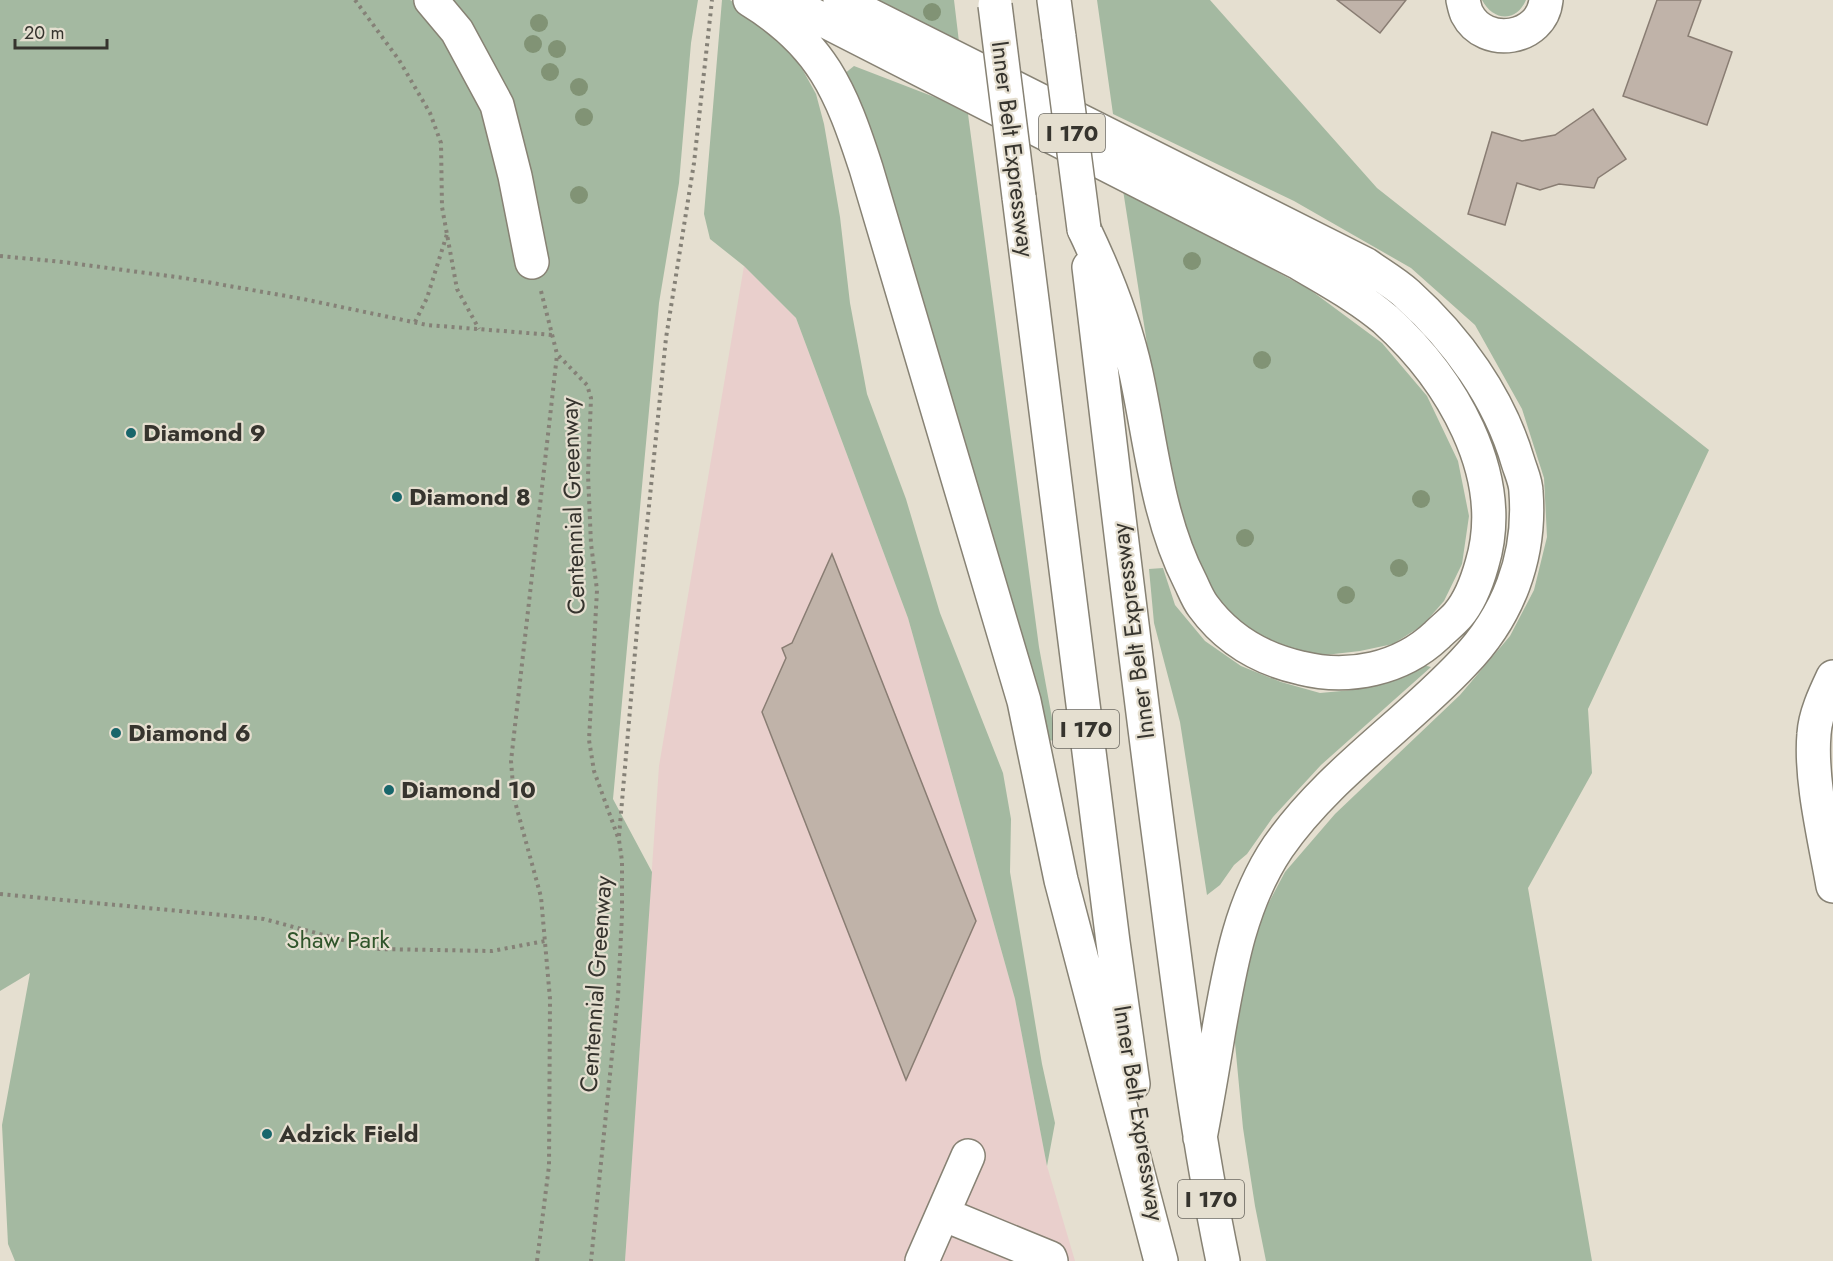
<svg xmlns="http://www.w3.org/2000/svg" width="1833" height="1261" font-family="Jost,sans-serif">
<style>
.commercial{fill:#e9cfcc}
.green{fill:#a4b9a1}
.building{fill:#c0b3a9;stroke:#897d73;stroke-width:1.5}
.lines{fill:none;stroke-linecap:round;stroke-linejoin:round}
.minor-casing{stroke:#878274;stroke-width:36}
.highway-casing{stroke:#878274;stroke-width:36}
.path{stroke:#858177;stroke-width:4;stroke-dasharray:3 4.5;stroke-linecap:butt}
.minor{stroke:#fff;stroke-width:33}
.highway{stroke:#fff;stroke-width:33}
.highway-bridge-casing{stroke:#878274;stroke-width:36;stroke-linecap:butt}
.highway-bridge{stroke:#fff;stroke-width:33}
.tree{fill:#819375}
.poi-dot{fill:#18666b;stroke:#e5dfd0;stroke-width:2}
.labels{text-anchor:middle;stroke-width:4.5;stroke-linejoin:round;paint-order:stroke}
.shield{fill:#e5dfd0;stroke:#6a675f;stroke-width:1.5}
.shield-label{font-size:22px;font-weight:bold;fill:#36342e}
.street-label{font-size:24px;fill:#36342e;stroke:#e5dfd0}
.poi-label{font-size:24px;font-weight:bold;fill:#36342e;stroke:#e5dfd0;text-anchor:start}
.park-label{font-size:24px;fill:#30552b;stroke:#e5dfd0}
</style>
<rect width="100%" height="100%" fill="#e5dfd0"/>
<!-- commercial -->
<path class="commercial" d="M744,266L796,318L908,618L1015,999L1047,1166L1075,1261H625L659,766Z"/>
<!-- green -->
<path class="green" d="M0,0H698L691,43L679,183L659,303L613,799L652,872L625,1261H15L8,1244L2,1125L30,973L0,991Z
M722,0H730L752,14L777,36L800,65L816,94L824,124L840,217L850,303L867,394L906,499L940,613L1003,773L1011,819L1010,872L1042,1064L1055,1123L1047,1166L1015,999L908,618L796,318L744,266L710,239L704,214Z
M872,0H954L959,42Z
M1097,0H1210L1377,188L1709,450L1588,709L1592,773L1528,888L1592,1261H1266L1255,1206L1243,1128L1235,1043L1238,981L1258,923L1285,872L1335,814L1460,695L1510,636L1534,590L1547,537L1544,478L1522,409L1475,325L1411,268L1294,201L1113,114Z
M1482,0H1526C1516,23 1493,21 1482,0Z
M854,66L937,98L968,114L1039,647L1056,740L1045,741L844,74Z
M1123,190L1309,289L1382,343L1427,396L1458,461L1469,516L1462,564L1444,601L1423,625L1393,644L1360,651L1325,655L1288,650L1253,634L1222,607L1197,576L1168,478Z
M1163,568L1175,605L1205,641L1241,666L1281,682L1320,693L1352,690L1381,684L1423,665L1431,667L1321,765L1273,817L1247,854L1234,865L1220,885L1207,895L1180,722L1154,623L1149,569Z"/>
<!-- building -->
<path class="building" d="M1337,0H1406L1380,33Z
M1657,0H1701L1688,36L1732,52L1707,125L1623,96Z
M1593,109L1626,159L1598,178L1594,188L1559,184L1540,190L1517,183L1505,225L1468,214L1492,132L1522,141L1555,135Z
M832,554L976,921L906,1080L762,712L786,658L782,648L792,643Z"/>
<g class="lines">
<!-- minor casing -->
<g class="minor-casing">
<path id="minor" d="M431,0L457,31L497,105L515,176L532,262
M1463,0C1464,4 1465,10 1467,14C1485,49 1542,40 1546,0
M1833,677C1825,694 1815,715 1814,734C1810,780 1825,840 1833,886
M943,1214L1050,1258L1051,1261
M922,1261L968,1156"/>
</g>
<!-- highway casing -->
<g class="highway-casing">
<path id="highway" d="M750,0C822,44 841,91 866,168L1024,701L1061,880L1161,1261
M784,0L1299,263C1329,281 1359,297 1385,319C1450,378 1509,474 1482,564C1477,582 1470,601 1458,615C1452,622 1444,628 1437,635C1401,669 1349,680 1301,668C1261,659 1227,639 1203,606C1197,598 1194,589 1190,581C1157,517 1151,442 1136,373C1125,323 1106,275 1084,229
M840,0L1365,264C1379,274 1395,283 1407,294C1457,339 1499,397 1518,462C1521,472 1526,482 1526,492C1531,557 1508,617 1463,663C1404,726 1328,775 1278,847C1241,902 1230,966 1219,1029C1213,1066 1207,1102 1200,1138
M1054,0L1059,37
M1019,197L1113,942L1133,1084
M1089,267C1113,467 1136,667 1163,867C1180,999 1196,1131 1223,1261"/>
</g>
<!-- path -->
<path class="path" d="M355,0L399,60L430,113L441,143L442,207L457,289L479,329
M0,256L63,262L184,278L303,299L427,325L553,335
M541,291L557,354L587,385L591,398L588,475L591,544L597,590L589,740L594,771L619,840L622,861V915L618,996L591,1261
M415,322L427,298L447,234
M619,836L640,595L666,338L694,163L712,0
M0,894L264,919L376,949L492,951L545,941
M537,1261L549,1166L550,999L541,897L514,798L511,761L557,355"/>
<!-- minor -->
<use href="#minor" class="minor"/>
<!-- highway -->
<use href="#highway" class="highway"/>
<!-- highway-bridge casing -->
<g class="highway-bridge-casing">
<path id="highway-bridge" d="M995,5L1019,197
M1059,37L1084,229"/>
</g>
<!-- highway-bridge -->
<use href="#highway-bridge" class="highway-bridge"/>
</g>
<!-- trees -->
<g class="tree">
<circle cx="932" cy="12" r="9"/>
<circle cx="539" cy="23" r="9"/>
<circle cx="533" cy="44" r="9"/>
<circle cx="557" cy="49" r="9"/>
<circle cx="550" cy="72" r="9"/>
<circle cx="579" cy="87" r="9"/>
<circle cx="584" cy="117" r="9"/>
<circle cx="579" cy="195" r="9"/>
<circle cx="1192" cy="261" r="9"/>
<circle cx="1262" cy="360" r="9"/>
<circle cx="1421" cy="499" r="9"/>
<circle cx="1245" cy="538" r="9"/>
<circle cx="1399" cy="568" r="9"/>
<circle cx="1346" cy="595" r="9"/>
</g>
<!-- markers -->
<g class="poi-dot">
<circle cx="131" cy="433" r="6"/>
<circle cx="397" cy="497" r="6"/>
<circle cx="116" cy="733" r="6"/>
<circle cx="389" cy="790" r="6"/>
<circle cx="267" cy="1134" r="6"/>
</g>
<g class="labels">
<!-- shield labels -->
<g class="shield">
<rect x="1039" y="114" width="66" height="38" rx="4.5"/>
<rect x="1053" y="710" width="66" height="38" rx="4.5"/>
<rect x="1178" y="1180" width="66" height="38" rx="4.5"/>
</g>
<g class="shield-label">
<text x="1072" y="141">I 170</text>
<text x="1086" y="737">I 170</text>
<text x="1211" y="1207">I 170</text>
</g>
<!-- street labels -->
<g class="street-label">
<text transform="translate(1013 149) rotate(83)" y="8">Inner Belt Expressway</text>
<text transform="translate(573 506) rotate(-92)" y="8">Centennial Greenway</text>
<text transform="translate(1133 631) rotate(-97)" y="8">Inner Belt Expressway</text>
<text transform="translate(596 984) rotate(-86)" y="8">Centennial Greenway</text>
<text transform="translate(1139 1113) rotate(81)" y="8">Inner Belt Expressway</text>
</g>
<!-- poi labels -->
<g class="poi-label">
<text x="143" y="441">Diamond 9</text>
<text x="409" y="505">Diamond 8</text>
<text x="128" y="741">Diamond 6</text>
<text x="401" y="798">Diamond 10</text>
<text x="279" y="1142">Adzick Field</text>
</g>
<!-- park labels -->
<g class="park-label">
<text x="338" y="948">Shaw Park</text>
</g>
</g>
<!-- scale -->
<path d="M15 39v9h92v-9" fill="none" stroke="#36342e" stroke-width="3"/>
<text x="24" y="39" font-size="18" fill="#36342e" stroke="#e5dfd0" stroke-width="4.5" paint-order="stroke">20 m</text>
</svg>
